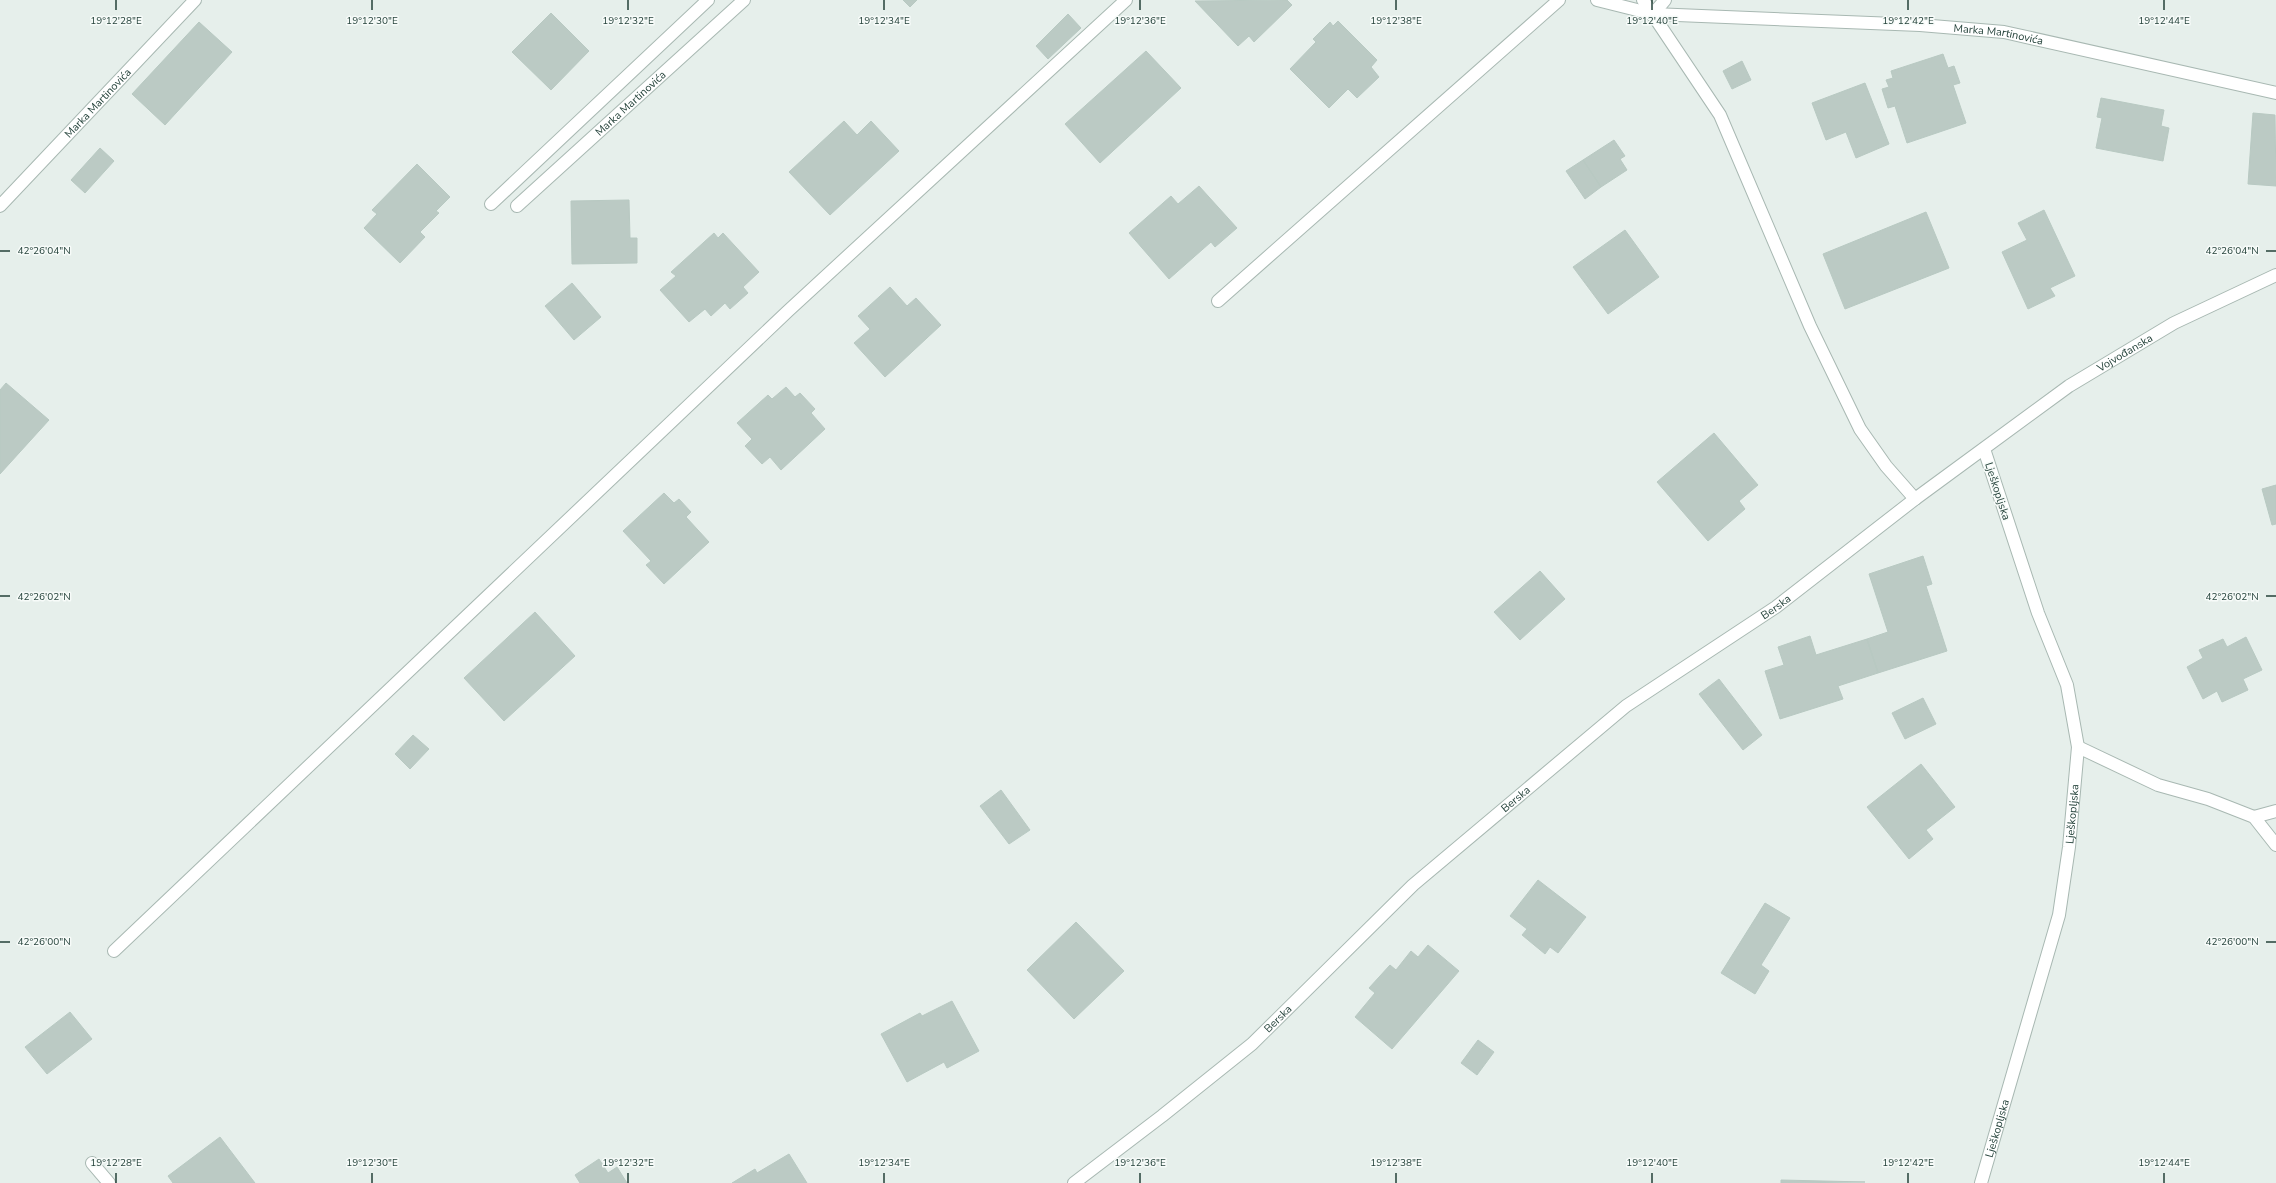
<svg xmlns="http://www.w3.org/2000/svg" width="2276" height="1183" font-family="'Nunito Sans',sans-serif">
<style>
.building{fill:#bbcac4;stroke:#b8c9c2}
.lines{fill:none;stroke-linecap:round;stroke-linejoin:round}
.minor-casing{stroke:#a8b8b2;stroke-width:14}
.minor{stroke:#fff;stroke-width:12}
.ticks{fill:none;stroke:#24423a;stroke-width:1.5}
.labels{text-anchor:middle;stroke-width:3;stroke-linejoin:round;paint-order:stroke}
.street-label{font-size:11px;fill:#24423a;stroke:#f7fbf9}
.ticks-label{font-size:10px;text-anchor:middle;fill:#24423a;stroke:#f7fbf9;stroke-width:3;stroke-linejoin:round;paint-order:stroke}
</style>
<rect width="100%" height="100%" fill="#e6efeb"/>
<!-- building -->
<path class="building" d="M903,0H917L910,7Z
M1287,0L1292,5L1254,42L1249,36L1238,46L1195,1Z
M551,13L589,51L551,90L512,52Z
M1068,14L1081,28L1048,59L1036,46Z
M1338,21L1377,60L1371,67L1379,77L1357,98L1348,89L1329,108L1290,69L1316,42L1313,39L1330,22L1333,26Z
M199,22L232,52L165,125L132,94Z
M1146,51L1181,88L1100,163L1065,124Z
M1943,54L1948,68L1954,66L1960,83L1953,85L1966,123L1907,143L1895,106L1888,108L1882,89L1889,87L1886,80L1893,78L1891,71Z
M1742,61L1751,80L1732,89L1723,71Z
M1865,83L1889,144L1856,158L1846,132L1826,140L1812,103Z
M2101,98L2164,110L2161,126L2169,128L2163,161L2096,148L2102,118L2097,117Z
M2253,113L2275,115L2276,186L2248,184Z
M844,121L857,135L871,121L899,151L830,215L789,172Z
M1614,140L1625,156L1620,159L1627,170L1601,187L1583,160Z
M100,148L114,161L85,193L71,180Z
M1583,160L1601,187L1585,199L1566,171Z
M417,164L450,197L436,211L439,213L420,232L425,237L400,263L364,228L377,214L372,210Z
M1199,186L1237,228L1215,247L1211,242L1169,279L1129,233L1171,196L1178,204Z
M629,200L630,238H637V263L572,264L571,201Z
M2044,210L2075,276L2050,288L2055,296L2028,309L2002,252L2027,240L2018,223Z
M1926,212L1949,268L1845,309L1823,254Z
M1625,230L1659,277L1608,314L1573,267Z
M714,233L718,238L723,233L759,272L743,287L748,293L730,309L725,303L711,316L705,309L689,322L660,290L676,276L671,272Z
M572,283L601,317L574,340L545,306Z
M890,287L907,306L916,298L941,325L885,377L854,343L870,329L858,316Z
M6,383L49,420L0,474V390Z
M786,387L795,397L800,393L815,409L811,413L825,429L781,470L770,457L762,464L745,446L752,439L737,423L768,395L772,399Z
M1714,433L1758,485L1739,501L1745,509L1708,541L1657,482Z
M2276,485V524L2272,525L2262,489Z
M664,493L674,503L679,499L691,512L686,517L709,542L664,584L646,565L651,561L623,531Z
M1923,556L1932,584L1926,586L1947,651L1878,673L1867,639L1888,632L1869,574Z
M1540,571L1565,599L1520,640L1494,612Z
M535,612L575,656L504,721L464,678Z
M1810,636L1816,655L1867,639L1878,673L1838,686L1843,699L1780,719L1765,671L1784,665L1778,647Z
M2246,637L2262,670L2243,679L2248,690L2222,702L2217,691L2203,699L2187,667L2203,658L2199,650L2223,639L2227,647Z
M1719,679L1762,735L1743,750L1699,694Z
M1923,698L1936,724L1905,739L1892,713Z
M413,735L429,749L410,769L395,754Z
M1921,764L1955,807L1926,830L1933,839L1909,859L1867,807Z
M1001,790L1030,830L1009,844L980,806Z
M1538,880L1586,917L1558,953L1550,947L1545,954L1522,935L1527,929L1510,916Z
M1765,903L1790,918L1761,965L1769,971L1755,994L1721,973Z
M1076,922L1124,971L1074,1019L1027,970Z
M1428,945L1459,971L1392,1049L1355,1017L1375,993L1369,988L1390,965L1396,970L1411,951L1418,957Z
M952,1001L979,1051L947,1068L944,1062L907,1082L881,1034L920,1013L922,1016Z
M70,1012L92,1039L47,1074L25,1047Z
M1478,1040L1494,1052L1477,1075L1461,1063Z
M220,1137L255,1183H173L168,1176Z
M789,1154L807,1183H732L755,1169L757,1173Z
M599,1159L608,1173L617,1167L627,1183H580L575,1175Z
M1781,1180L1865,1182L1781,1183Z"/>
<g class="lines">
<!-- minor casing -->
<g class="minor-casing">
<g id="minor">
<path id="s1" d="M1597,0L1653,14L1920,25L2004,32L2276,93"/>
<path d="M1643,0L1720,115L1810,326L1860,429L1886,466L1915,499"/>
<path d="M1653,14L1665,0"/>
<path d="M491,204L708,0"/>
<path id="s2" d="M0,206L195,0"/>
<path id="s3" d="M517,206L744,0"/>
<path d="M1218,301L1559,0"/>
<path d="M2078,747L2158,785L2208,799L2254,817L2276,845"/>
<path d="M2254,817L2276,811"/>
<path d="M114,951L788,311L1126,0"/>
<path d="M92,1163L109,1183"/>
<path id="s4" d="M1074,1183L1162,1116L1252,1044L1413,885L1626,706L1776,607L1915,499L2069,386L2174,323L2276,275"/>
<path id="s5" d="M1981,1183L2059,915L2069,847L2078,747L2067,685L2038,613L1984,449"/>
</g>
</g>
<!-- minor -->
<use href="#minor" class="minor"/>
</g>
<!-- ticks -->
<path class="ticks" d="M116,0V10M372,0V10M628,0V10M884,0V10M1140,0V10M1396,0V10M1652,0V10M1908,0V10M2164,0V10M0,251H10M2266,251H2276M0,596H10M2266,596H2276M0,942H10M2266,942H2276M116,1173V1183M372,1173V1183M628,1173V1183M884,1173V1183M1140,1173V1183M1396,1173V1183M1652,1173V1183M1908,1173V1183M2164,1173V1183"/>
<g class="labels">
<!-- street labels -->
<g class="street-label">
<text dy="4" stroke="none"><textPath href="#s1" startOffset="404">Marka Martinovića</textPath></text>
<text dy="4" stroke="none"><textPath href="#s2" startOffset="142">Marka Martinovića</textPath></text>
<text dy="4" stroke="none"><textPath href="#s3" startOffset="153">Marka Martinovića</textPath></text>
<text dy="4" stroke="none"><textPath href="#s4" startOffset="1342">Vojvođanska</textPath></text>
<text transform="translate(1998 491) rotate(72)" y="4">Lješkopljska</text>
<text dy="4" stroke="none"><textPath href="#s4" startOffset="910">Berska</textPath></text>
<text dy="4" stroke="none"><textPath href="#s4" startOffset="586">Berska</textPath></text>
<text dy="4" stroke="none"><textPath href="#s5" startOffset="381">Lješkopljska</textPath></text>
<text dy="4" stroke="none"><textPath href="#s4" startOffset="262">Berska</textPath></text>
<text dy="4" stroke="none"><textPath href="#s5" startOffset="57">Lješkopljska</textPath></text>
</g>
</g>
<g class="ticks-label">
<text x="116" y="24">19°12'28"E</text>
<text x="372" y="24">19°12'30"E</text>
<text x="628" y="24">19°12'32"E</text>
<text x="884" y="24">19°12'34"E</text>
<text x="1140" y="24">19°12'36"E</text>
<text x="1396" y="24">19°12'38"E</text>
<text x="1652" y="24">19°12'40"E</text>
<text x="1908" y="24">19°12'42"E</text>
<text x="2164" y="24">19°12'44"E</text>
<text x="44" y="254">42°26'04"N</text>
<text x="2232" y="254">42°26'04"N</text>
<text x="44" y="600">42°26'02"N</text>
<text x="2232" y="600">42°26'02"N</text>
<text x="44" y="945">42°26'00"N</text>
<text x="2232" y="945">42°26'00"N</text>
<text x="116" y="1166">19°12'28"E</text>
<text x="372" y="1166">19°12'30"E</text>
<text x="628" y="1166">19°12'32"E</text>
<text x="884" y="1166">19°12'34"E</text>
<text x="1140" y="1166">19°12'36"E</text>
<text x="1396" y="1166">19°12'38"E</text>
<text x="1652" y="1166">19°12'40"E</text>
<text x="1908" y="1166">19°12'42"E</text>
<text x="2164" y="1166">19°12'44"E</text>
</g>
</svg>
